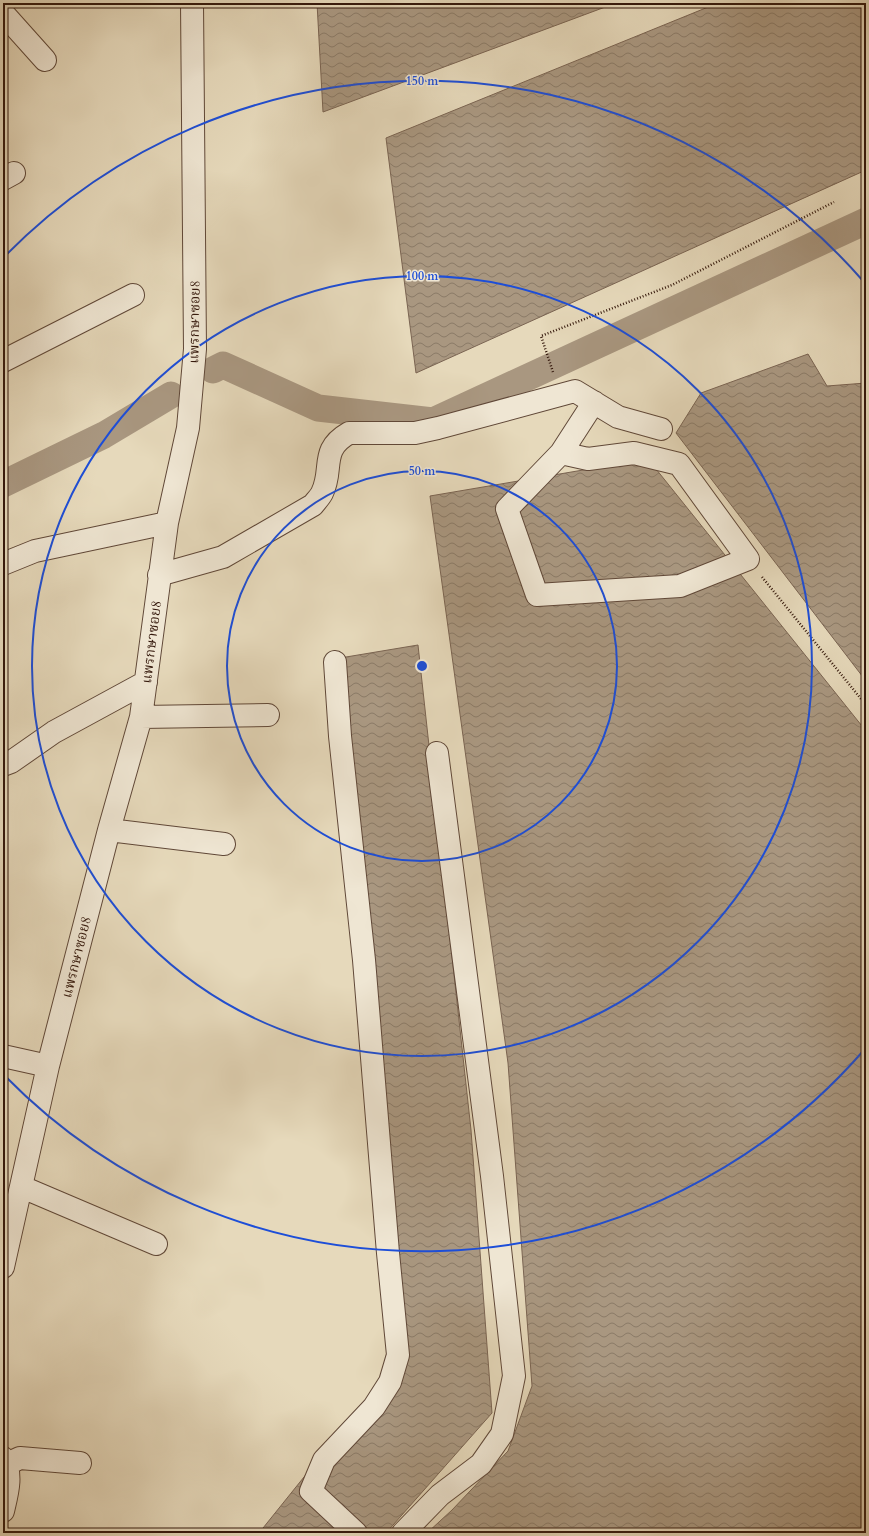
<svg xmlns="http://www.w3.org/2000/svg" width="869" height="1536" font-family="Cardo,'Noto Serif Thai',serif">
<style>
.water{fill:url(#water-waves);stroke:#7a6452}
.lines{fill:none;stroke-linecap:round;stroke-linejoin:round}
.canal{stroke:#a99780;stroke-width:27}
.minor-casing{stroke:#604838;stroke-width:24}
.path{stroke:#34180c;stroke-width:2.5;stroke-dasharray:1 2;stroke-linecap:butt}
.minor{stroke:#efe6d3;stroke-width:22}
.ring{fill:none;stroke:#1d4ed8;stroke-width:2}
.labels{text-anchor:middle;stroke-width:3;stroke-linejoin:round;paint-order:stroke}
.street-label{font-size:14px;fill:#34180c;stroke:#efe6d3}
.centre{fill:#1d4ed8;stroke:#efe6d3;stroke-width:2}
.ring-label{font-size:12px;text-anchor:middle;font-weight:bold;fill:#1d4ed8;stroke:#efe6d3;stroke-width:3;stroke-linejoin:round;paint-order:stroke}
</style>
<defs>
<pattern id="water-waves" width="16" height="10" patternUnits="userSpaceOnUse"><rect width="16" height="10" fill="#a99780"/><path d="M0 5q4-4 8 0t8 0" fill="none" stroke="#8a7a67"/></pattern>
</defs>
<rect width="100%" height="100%" fill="#e6d9bb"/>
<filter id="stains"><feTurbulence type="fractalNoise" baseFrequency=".005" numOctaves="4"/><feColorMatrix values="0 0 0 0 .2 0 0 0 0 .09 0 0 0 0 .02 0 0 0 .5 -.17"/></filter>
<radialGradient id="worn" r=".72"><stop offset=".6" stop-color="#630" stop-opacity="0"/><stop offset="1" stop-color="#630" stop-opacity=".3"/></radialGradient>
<!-- water -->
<path class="water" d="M317,3H616L323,112Z
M718,3H866V170L416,373L386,138Z
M808,354L827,386L866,383V681L676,433L701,393Z
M648,459L866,731V1533H427L452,1510L508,1451L532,1386L508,1063L430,496Z
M418,645L471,1130L492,1413L386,1533H259L390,1370L334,659Z"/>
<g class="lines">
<!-- canal -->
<path class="canal" d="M213,370L223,365L318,408L433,421L866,221
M3,484L104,435L171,395"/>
<!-- minor casing -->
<g class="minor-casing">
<path id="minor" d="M3,13L45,60
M3,179L14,173
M3,361L133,295
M561,453L588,459L634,453L679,464L748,559L680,586L537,595L507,509L561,453L594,402
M3,564L35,551L167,523
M159,575L223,557L313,505C316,501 320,497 322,493C334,469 319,450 349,433H415L438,428L575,391L618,417L661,429
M335,662L340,736L364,960L388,1253L398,1355L390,1382L374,1407L324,1460L311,1491L356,1533
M141,717L268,715
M3,765L11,762L54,732L146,682
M109,830L224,844
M3,1056L48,1066
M22,1187L156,1244
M3,1267L48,1066L109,830L141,717L167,523L188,428L195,349L192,3
M3,1458C13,1474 7,1494 3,1511
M7,1464L20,1458L80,1463
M403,1533L440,1495L481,1464L502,1434L514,1376L492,1176L437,753"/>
</g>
<!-- path -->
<path class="path" d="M553,372L541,336L672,285L834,202
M762,577L866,705"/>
<!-- minor -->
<use href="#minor" class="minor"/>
</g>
<!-- distance rings -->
<g class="ring">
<circle cx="422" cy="666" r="195"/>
<circle cx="422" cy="666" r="390"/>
<path d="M864 1050A585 585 0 0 1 5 1076M5 256A585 585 0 0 1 864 282"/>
</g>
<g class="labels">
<!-- street labels -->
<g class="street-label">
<text transform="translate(194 322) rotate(-89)" y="5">แพรกษาซอย8</text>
<text transform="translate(151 642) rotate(-83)" y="5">แพรกษาซอย8</text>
<text transform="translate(76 957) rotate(-76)" y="5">แพรกษาซอย8</text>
</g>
</g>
<circle cx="422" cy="666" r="6" class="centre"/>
<g class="ring-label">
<text x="422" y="85">150 m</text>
<text x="422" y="280">100 m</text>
<text x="422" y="475">50 m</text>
</g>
<!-- margin -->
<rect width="869" height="1536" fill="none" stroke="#e6d9bb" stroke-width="16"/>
<rect x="4" y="4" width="861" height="1528" fill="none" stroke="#34180c" stroke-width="2"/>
<rect x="8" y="8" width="853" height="1520" fill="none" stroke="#34180c"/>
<rect width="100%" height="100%" filter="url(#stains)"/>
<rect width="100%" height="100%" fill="url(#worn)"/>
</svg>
